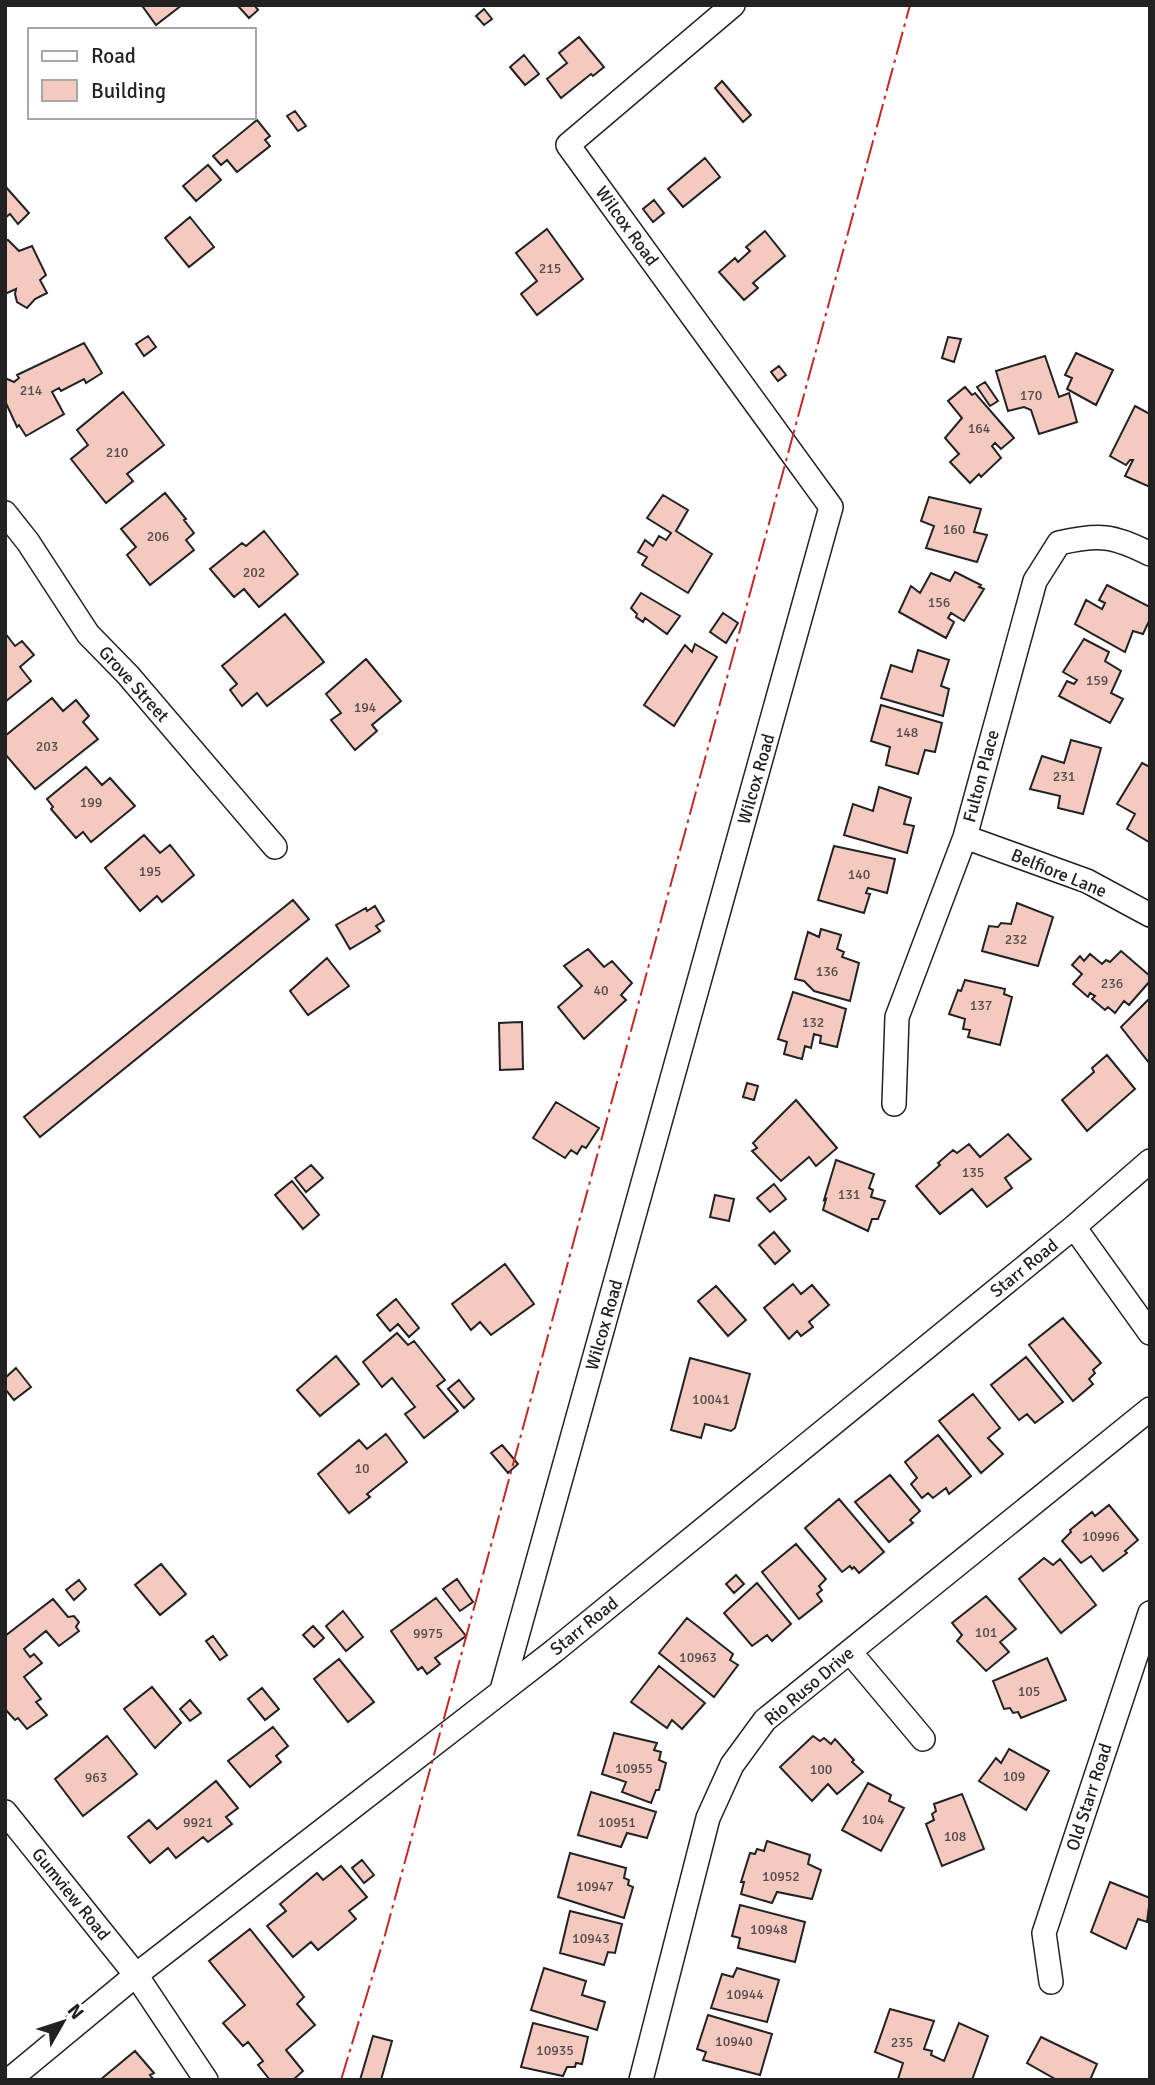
<svg xmlns="http://www.w3.org/2000/svg" width="1155" height="2085" font-family="Signika,sans-serif">
<style>
.building{fill:#f3c9c0;stroke:#222;stroke-width:2}
.lines{fill:none;stroke-linecap:round;stroke-linejoin:round}
.minor-casing{stroke:#222;stroke-width:26}
.minor{stroke:#fff;stroke-width:23}
.power{stroke:#c62828;stroke-width:2;stroke-dasharray:24 5 3.5 5;stroke-linecap:butt}
.labels{text-anchor:middle;stroke-width:5;stroke-linejoin:round;paint-order:stroke}
.number-label{font-size:14px;fill:#564c4a}
.street-label{font-size:18px;fill:#222;stroke:#fff}
</style>
<rect width="100%" height="100%" fill="#fff"/>
<!-- building -->
<path class="building" d="M146,5H182L156,25L143,7Z
M241,5H254L258,10L249,18L239,7Z
M484,9L492,19L484,25L476,16Z
M579,37L604,67L593,76L591,74L561,98L547,79L567,63L559,53Z
M524,55L539,74L525,85L510,67Z
M722,81L751,115L743,122L715,88Z
M295,111L306,126L298,131L287,116Z
M257,120L270,136L265,140L270,146L237,172L227,160L221,165L213,156Z
M705,158L720,177L683,207L668,189Z
M208,165L221,180L196,201L183,186Z
M5,186L29,213L18,224L10,214L5,218Z
M654,200L664,213L653,222L643,209Z
M190,217L214,247L189,267L165,238Z
M547,229L583,279L537,315L521,294L537,281L516,253Z
M765,231L785,256L753,283L758,288L744,300L719,272L735,258L738,262L750,251L746,247Z
M8,240L19,251L32,246L46,275L40,280L47,293L35,299L27,308L17,302L15,294L16,289L5,294V241Z
M148,336L156,347L144,356L136,344Z
M948,337L961,339L954,362L942,358Z
M84,343L102,373L86,383L84,379L61,391L59,388L52,392L64,414L26,436L19,425L17,427L5,401V378L14,382L19,378L17,375Z
M1076,353L1113,370L1096,405L1067,389L1072,378L1065,375Z
M1045,356L1059,397L1069,393L1077,422L1039,434L1031,410L1024,407L1008,411L996,371Z
M779,366L786,375L778,381L771,372Z
M985,382L998,401L990,406L977,387Z
M965,387L972,395L975,393L1014,438L1001,449L995,443L992,446L1001,458L981,477L979,474L970,483L950,462L959,454L945,438L962,418L948,401Z
M123,392L164,445L127,474L133,481L106,503L71,459L88,445L77,430Z
M1135,406L1150,414V487L1125,476L1133,460H1130L1126,465L1110,456Z
M165,493L186,519L184,520L194,533L186,540L194,550L150,585L127,555L136,547L121,529Z
M663,495L688,510L676,531L712,554L688,593L642,565L647,557L638,552L645,540L653,546L659,536L666,540L671,533L647,518Z
M929,497L981,509L974,532L987,535L977,562L926,548L934,526L921,521Z
M264,531L298,574L259,607L244,589L234,597L210,569L242,543L246,546Z
M955,572L981,585L979,587L984,589L964,621L951,613L948,618L954,622L946,638L899,612L911,586L920,593L931,573L950,581Z
M1107,585L1150,607V619L1143,634L1133,631L1125,652L1075,624L1086,600L1102,609L1105,603L1099,600Z
M641,593L680,616L667,634L645,618L643,622L636,617L637,614L631,608Z
M723,613L738,623L726,643L710,632Z
M285,614L324,662L267,706L257,693L242,706L230,690L237,684L222,666Z
M5,633L15,646L22,641L34,655L20,667L31,681L5,702Z
M1084,639L1109,652L1105,661L1121,671L1111,693L1123,699L1110,723L1059,696L1067,681L1074,684L1077,680L1063,672Z
M695,644L717,657L674,726L644,705L685,645L692,652Z
M918,650L949,660L941,686L949,689L943,716L881,698L891,665L912,672Z
M366,659L401,701L372,725L377,731L355,750L331,720L341,713L326,694Z
M52,698L63,711L76,700L89,716L83,722L98,739L35,789L5,754V736Z
M881,705L942,723L935,752L925,750L918,774L886,765L890,747L871,741Z
M1071,740L1101,748L1083,814L1058,808L1060,796L1030,789L1042,756L1064,763Z
M1142,763L1150,767L1149,842L1127,829L1135,814L1117,804Z
M86,767L102,785L110,778L135,806L91,842L83,832L76,838L51,809L53,807L47,799Z
M879,787L911,798L904,824L914,826L907,853L844,835L853,804L873,811Z
M144,835L160,853L170,845L194,875L162,902L157,896L140,911L105,868Z
M834,846L895,859L887,893L868,888L866,893L870,894L864,913L818,900Z
M293,900L309,919L40,1137L24,1117Z
M1017,903L1053,917L1038,966L982,951L989,926L998,927L1001,923L1011,924Z
M375,906L384,921L376,926L380,931L350,949L336,925L366,908L367,911Z
M821,929L841,935L837,949L844,952L842,957L859,963L850,1001L814,991L804,981L795,979L808,932L819,937Z
M588,949L604,967L612,961L632,983L621,995L626,1000L584,1039L558,1007L582,986L564,966Z
M1121,951L1150,976V981L1129,1005L1124,1001L1115,1013L1108,1007L1105,1010L1092,999L1095,996L1090,993L1088,997L1073,984L1082,974L1072,965L1080,956L1084,961L1090,954L1102,964L1106,960L1110,962Z
M327,958L349,986L308,1015L290,991Z
M965,980L1005,989L1004,994L1012,997L1000,1045L968,1037L970,1030L963,1029L965,1019L949,1014L958,990L961,991Z
M793,992L846,1009L837,1047L820,1043L821,1036L814,1034L811,1048L805,1046L802,1059L784,1054L787,1042L778,1039Z
M1150,998V1064L1121,1027Z
M522,1022L523,1069L500,1070L499,1023Z
M1107,1055L1135,1089L1087,1131L1062,1100L1094,1072L1092,1068Z
M747,1083L758,1086L754,1100L743,1097Z
M796,1100L837,1148L816,1166L809,1157L781,1181L752,1151L757,1148L753,1143Z
M556,1102L599,1128L586,1148L582,1146L577,1154L571,1150L565,1158L533,1138Z
M1008,1134L1031,1159L1005,1178L1012,1188L987,1207L972,1189L940,1214L916,1186L940,1165L938,1163L953,1150L957,1153L969,1144L980,1157Z
M836,1160L874,1174L869,1188L873,1190L871,1197L885,1201L878,1219H872L868,1231L823,1210L826,1199L824,1200Z
M311,1165L323,1178L306,1192L295,1178Z
M292,1181L319,1215L303,1229L275,1195Z
M774,1184L786,1199L770,1212L757,1198Z
M715,1195L734,1199L729,1221L710,1217Z
M774,1232L790,1251L775,1264L759,1245Z
M505,1264L534,1304L491,1335L480,1322L471,1330L452,1304Z
M793,1284L801,1294L812,1285L829,1305L809,1322L813,1327L801,1336L797,1331L789,1339L764,1308Z
M716,1286L746,1320L728,1336L698,1301Z
M396,1299L419,1328L409,1337L398,1324L390,1331L377,1315Z
M1063,1318L1101,1363L1093,1370L1095,1373L1089,1379L1093,1384L1073,1401L1029,1345Z
M397,1333L408,1345L414,1341L445,1380L437,1386L458,1411L424,1438L405,1414L415,1407L392,1378L382,1387L363,1362Z
M336,1356L359,1384L320,1416L297,1390Z
M1026,1357L1063,1402L1035,1423L1027,1414L1019,1420L991,1385Z
M690,1358L750,1374L735,1428L731,1431L705,1424L701,1438L671,1430Z
M16,1368L31,1387L14,1400L5,1389V1378Z
M459,1380L474,1399L464,1408L448,1389Z
M973,1394L1000,1428L988,1438L1003,1454L981,1473L939,1421Z
M386,1434L407,1462L367,1494L370,1497L349,1513L318,1474L359,1440L367,1449Z
M938,1435L971,1476L949,1494L946,1488L933,1498L928,1493L922,1498L911,1484L917,1478L905,1462Z
M502,1445L518,1464L508,1473L491,1453Z
M890,1475L920,1511L910,1520L913,1523L889,1542L855,1502Z
M839,1499L884,1552L859,1573L854,1567L852,1569L850,1566L842,1572L805,1528Z
M1109,1505L1138,1540L1125,1551L1127,1553L1103,1571L1091,1556L1081,1563L1062,1541L1071,1532L1070,1530L1092,1512L1095,1516Z
M796,1544L826,1579L819,1586L822,1590L817,1594L822,1601L799,1619L762,1572Z
M1044,1558L1053,1565L1060,1559L1096,1605L1061,1633L1019,1579Z
M161,1564L186,1594L160,1615L135,1585Z
M736,1575L744,1584L734,1593L726,1584Z
M457,1579L473,1602L460,1611L443,1589Z
M79,1580L86,1589L74,1600L66,1590Z
M757,1583L791,1624L772,1641L767,1635L752,1646L724,1613Z
M986,1596L1016,1629L1000,1642L1009,1652L986,1671L957,1641L962,1635L952,1623Z
M436,1598L466,1636L435,1658L440,1664L427,1674L422,1667L418,1670L391,1631Z
M53,1599L68,1617L74,1616L79,1622L76,1627L79,1631L59,1646L46,1631L24,1649L30,1657L34,1654L42,1663L24,1677L41,1699L36,1702L47,1715L27,1729L18,1718L15,1720L5,1709V1636Z
M343,1611L363,1637L346,1651L326,1626Z
M687,1618L733,1654L730,1660L738,1665L714,1697L659,1653Z
M313,1626L324,1638L314,1647L303,1635Z
M213,1636L227,1655L220,1660L206,1641Z
M1047,1658L1066,1700L1021,1718L1018,1712L1013,1713L1010,1708L1004,1709L993,1681Z
M339,1659L374,1702L348,1722L314,1679Z
M659,1666L705,1703L682,1729L672,1720L667,1728L631,1702Z
M152,1687L181,1723L155,1748L124,1709Z
M262,1688L279,1709L265,1720L248,1699Z
M190,1700L201,1713L190,1721L180,1709Z
M273,1727L288,1746L276,1756L281,1762L250,1787L228,1761Z
M614,1733L657,1743L654,1750L661,1752L659,1760L666,1763L659,1790H656L651,1803L622,1792L626,1782L602,1774Z
M107,1736L137,1774L83,1816L55,1779Z
M813,1736L820,1741L824,1738L831,1744L835,1739L854,1760L852,1762L863,1772L837,1794L828,1784L812,1801L780,1767Z
M1009,1749L1049,1771L1026,1810L979,1781L996,1758L1001,1763Z
M216,1781L238,1808L226,1817L232,1824L208,1842L203,1837L176,1858L168,1848L150,1863L128,1837L149,1820L157,1829Z
M868,1783L891,1795L889,1801L904,1808L881,1851L842,1830Z
M591,1792L656,1812L647,1838L627,1833L621,1847L578,1835Z
M962,1794L984,1849L942,1866L926,1824L934,1820L932,1814L936,1811L934,1804Z
M767,1841L810,1855L808,1864L821,1870L812,1899L777,1892L772,1903L741,1894L744,1882H741L750,1853L755,1854L757,1849L764,1851Z
M570,1853L626,1868L624,1878L629,1880L628,1885L633,1887L624,1918L558,1897Z
M362,1860L374,1875L364,1883L352,1868Z
M341,1866L367,1897L349,1911L356,1919L318,1950L311,1942L293,1957L267,1926L286,1911L280,1904L317,1873L323,1880Z
M1110,1882L1150,1898L1147,1922L1138,1919L1126,1949L1091,1932Z
M740,1905L805,1922L795,1962L738,1948L740,1938L732,1936Z
M570,1911L622,1924L615,1953L608,1952L604,1965L560,1953Z
M250,1929L304,1997L297,2004L315,2025L286,2050L303,2071L293,2080H270L258,2065L263,2061L248,2042L243,2046L223,2023L245,2005L209,1961Z
M544,1968L586,1981L582,1995L605,2002L597,2030L531,2010Z
M737,1968L779,1980L767,2022L711,2008L722,1974L733,1977Z
M890,2009L934,2021L924,2049L932,2051L931,2055L944,2061L959,2023L988,2036L972,2080L898,2079L903,2063L875,2052Z
M708,2015L772,2034L760,2075L703,2060L706,2052L697,2049Z
M533,2023L588,2037L582,2064L576,2063L575,2067H567L563,2076L521,2067Z
M373,2036L392,2041L381,2080H360Z
M1041,2037L1097,2064L1090,2080H1057L1027,2063Z
M135,2051L154,2073L150,2075L154,2080H100Z"/>
<g class="lines">
<!-- minor casing -->
<g class="minor-casing">
<path id="minor" d="M5,513L28,542L88,634L128,675L275,847
M965,837L1087,881L1150,915
M894,1104L897,1017L965,837L1035,581L1059,543C1099,534 1113,535 1150,554
M1074,1227L1150,1333
M850,1652L923,1739
M502,1690L831,507L568,145L733,5
M5,1812L136,1975L206,2080
M1051,1982L1044,1933L1150,1613
M9,2080L136,1975L554,1651L1074,1227L1150,1161
M641,2080L708,1818L732,1765L765,1720L1150,1409"/>
</g>
<!-- minor -->
<use href="#minor" class="minor"/>
<!-- power -->
<path class="power" d="M341,2080L385,1935L910,5"/>
</g>
<g class="labels">
<!-- number labels -->
<g class="number-label">
<text x="550" y="273">215</text>
<text x="31" y="395">214</text>
<text x="1031" y="400">170</text>
<text x="979" y="433">164</text>
<text x="117" y="457">210</text>
<text x="954" y="534">160</text>
<text x="158" y="541">206</text>
<text x="254" y="577">202</text>
<text x="939" y="607">156</text>
<text x="1097" y="685">159</text>
<text x="365" y="712">194</text>
<text x="907" y="737">148</text>
<text x="47" y="751">203</text>
<text x="1064" y="781">231</text>
<text x="91" y="807">199</text>
<text x="150" y="876">195</text>
<text x="859" y="879">140</text>
<text x="1016" y="944">232</text>
<text x="827" y="976">136</text>
<text x="1112" y="988">236</text>
<text x="601" y="995">40</text>
<text x="981" y="1010">137</text>
<text x="813" y="1027">132</text>
<text x="973" y="1177">135</text>
<text x="849" y="1199">131</text>
<text x="711" y="1404">10041</text>
<text x="362" y="1473">10</text>
<text x="1101" y="1541">10996</text>
<text x="986" y="1637">101</text>
<text x="428" y="1638">9975</text>
<text x="698" y="1662">10963</text>
<text x="1029" y="1696">105</text>
<text x="634" y="1773">10955</text>
<text x="821" y="1774">100</text>
<text x="1014" y="1781">109</text>
<text x="96" y="1782">963</text>
<text x="873" y="1824">104</text>
<text x="198" y="1827">9921</text>
<text x="617" y="1827">10951</text>
<text x="955" y="1841">108</text>
<text x="781" y="1881">10952</text>
<text x="595" y="1891">10947</text>
<text x="769" y="1934">10948</text>
<text x="591" y="1943">10943</text>
<text x="745" y="1999">10944</text>
<text x="734" y="2046">10940</text>
<text x="902" y="2047">235</text>
<text x="555" y="2055">10935</text>
</g>
<!-- street labels -->
<g class="street-label">
<text transform="translate(627 226) rotate(54)" y="6">Wilcox Road</text>
<text transform="translate(134 684) rotate(48)" y="6">Grove Street</text>
<text transform="translate(981 776) rotate(-75)" y="6">Fulton Place</text>
<text transform="translate(756 779) rotate(-74)" y="6">Wilcox Road</text>
<text transform="translate(1059 873) rotate(22)" y="6">Belfiore Lane</text>
<text transform="translate(1024 1268) rotate(-39)" y="6">Starr Road</text>
<text transform="translate(604 1325) rotate(-74)" y="6">Wilcox Road</text>
<text transform="translate(584 1626) rotate(-39)" y="6">Starr Road</text>
<text transform="translate(809 1686) rotate(-40)" y="6">Rio Ruso Drive</text>
<text transform="translate(1089 1797) rotate(-72)" y="6">Old Starr Road</text>
<text transform="translate(71 1894) rotate(51)" y="6">Gumview Road</text>
</g>
</g>
<!-- border -->
<rect width="1155" height="2085" fill="none" stroke="#222222" stroke-width="14"/>
<!-- legend -->
<rect x="28" y="28" width="228" height="91" fill="#ffffff" stroke="#a7a7a7" stroke-width="2"/>
<rect x="42" y="51" width="35" height="10" fill="#ffffff" stroke="#a7a7a7" stroke-width="2"/>
<text x="91" y="63" font-size="21" fill="#222222">Road</text>
<rect x="42" y="80" width="35" height="21" fill="#f3c9c0" stroke="#a7a7a7" stroke-width="2"/>
<text x="91" y="98" font-size="21" fill="#222222">Building</text>
<!-- north arrow -->
<g transform="translate(63 2022) rotate(51)" stroke="#ffffff" stroke-width="5" paint-order="stroke">
<path d="M0-5L12 26L0 18L-12 26Z" fill="#222222"/>
<text y="-10" font-size="19" font-weight="bold" text-anchor="middle" fill="#222222">N</text>
</g>
</svg>
